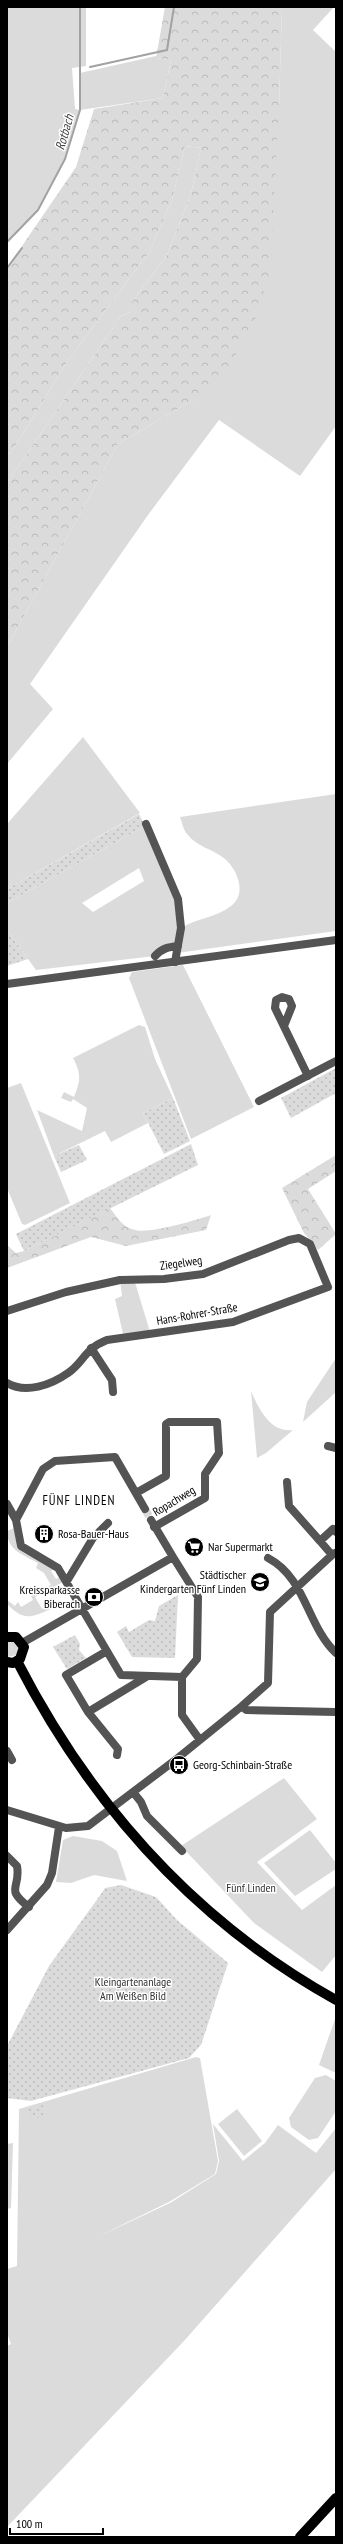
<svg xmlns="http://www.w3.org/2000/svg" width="343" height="2544" font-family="'PT Sans Narrow',sans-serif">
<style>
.green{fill:#dbdbdb;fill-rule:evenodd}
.forest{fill:url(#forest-crowns)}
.garden{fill:url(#garden-dots)}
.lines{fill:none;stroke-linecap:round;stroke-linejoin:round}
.stream{stroke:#a2a2a2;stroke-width:2}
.minor-tunnel{stroke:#d9d9d9;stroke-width:8;stroke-dasharray:8 4;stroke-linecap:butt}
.minor{stroke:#545454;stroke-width:8}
.major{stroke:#000;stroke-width:10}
.labels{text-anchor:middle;stroke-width:3;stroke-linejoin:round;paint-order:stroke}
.street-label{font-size:12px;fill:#000;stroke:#fff}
.poi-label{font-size:12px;fill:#000;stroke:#fff;text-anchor:start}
.park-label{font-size:12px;fill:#323232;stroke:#fff}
.water-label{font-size:13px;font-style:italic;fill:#434343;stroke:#fff}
.neighbourhood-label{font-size:13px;letter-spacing:1px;fill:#000;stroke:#fff}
</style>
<defs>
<pattern id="forest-crowns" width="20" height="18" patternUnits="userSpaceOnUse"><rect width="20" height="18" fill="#dbdbdb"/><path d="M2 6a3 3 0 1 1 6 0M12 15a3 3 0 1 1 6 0" fill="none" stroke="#bababa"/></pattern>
<pattern id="garden-dots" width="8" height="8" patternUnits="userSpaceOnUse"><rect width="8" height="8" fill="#dbdbdb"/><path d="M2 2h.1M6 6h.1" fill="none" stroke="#bababa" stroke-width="1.8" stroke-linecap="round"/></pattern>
</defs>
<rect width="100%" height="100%" fill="#fff"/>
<!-- green -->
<path class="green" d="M7,7H86V66L72,68L75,109L79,110L80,73L156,56V58L171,60L163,98L80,110L65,159L38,210L7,242Z
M282,7H334L313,30L336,52V426L300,476L219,420L148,515L30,684L53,709L7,764V647L118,444L193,400L279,107Z
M185,146L201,148L191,194L167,255L132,302V311L121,316L7,483V454L11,453L67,362L150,251L172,200Z
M83,737L140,813L7,889V824Z
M336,794V931L177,953L181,928C197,918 216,918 231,906C247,894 238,870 225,859C213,849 197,847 187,834C183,829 182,822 180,817Z
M145,826L178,907L177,944L155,956L36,970L7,930V903ZM139,868L144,881L93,912L82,903Z
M183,965L254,1107L191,1139L129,978L132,972Z
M139,1025L145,1027L155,1059L173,1098L143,1113L148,1123L111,1142L105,1131L54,1156L37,1110L82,1131L87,1108L73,1099L71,1102L61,1098L64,1092L74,1097C81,1080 81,1073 73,1058Z
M21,1083L70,1203L25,1225L22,1224L7,1188V1088Z
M134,1279L151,1335L124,1338L115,1299L122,1296L120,1280Z
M336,1358V1392L303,1422L307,1402Z
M251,1391C259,1410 271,1433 293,1430L266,1453L257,1458Z
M14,1528L17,1547L55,1569L51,1571L56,1579L60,1577L63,1582L35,1597L42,1609L44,1608L43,1603L51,1598L53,1603L49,1605L51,1609C30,1618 24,1621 7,1604V1600L15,1606L18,1602L21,1607L33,1600L31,1596L51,1585L44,1573L36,1568L38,1563C23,1555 7,1550 7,1531Z
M12,1640L20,1648L17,1655L7,1657V1641Z
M284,1778L317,1819L257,1862L302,1910L336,1885V1955L322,1972L254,1923L181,1846Z
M310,1830L336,1863V1869L295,1896L264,1863Z
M73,1836L102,1841L117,1851L127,1881L94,1875L71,1883L56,1882L63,1840Z
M335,2019L336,2020V2073L319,2065Z
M196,2057L200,2058L218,2161L215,2174L169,2202L95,2238L170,2203L216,2174L219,2161L213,2124L243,2161L265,2143L278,2125L316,2153L336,2128V2169L184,2341L7,2527V2346L11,2344L7,2333V2269L17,2266L19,2109Z
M326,2075L336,2081V2111L318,2138L309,2140L291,2127L289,2118L315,2078Z
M237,2109L262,2141L244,2156L218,2124Z
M13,2143L11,2208L7,2209V2144Z"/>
<!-- forest -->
<path class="forest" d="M165,7H282L279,107L270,271L252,329L230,364L193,400L118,444L7,647V483L121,316L132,311V302L167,255L191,194L201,148L185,146L172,200L150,251L67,362L11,453L7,454V268L76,167L94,109L163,98L171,60L156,58Z
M336,1155V1171L308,1189L336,1234L318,1250L304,1233L282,1188Z
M110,1208C117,1217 123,1228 135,1230C149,1234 197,1220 211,1215L206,1230L126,1246L91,1237L7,1268V1245L16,1253L24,1251Z"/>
<!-- garden -->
<path class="garden" d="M139,814L145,826L7,903V889Z
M7,930L28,959L7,966Z
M336,1068V1093L291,1118L281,1098Z
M173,1098L190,1141L164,1154L143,1113Z
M191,1144L198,1165L24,1251L16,1234Z
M79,1145L87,1160L61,1172L54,1156Z
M178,1595L175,1658L132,1657L117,1632L126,1626L129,1632L149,1620L155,1621L159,1606Z
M75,1635L80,1644L79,1650L86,1658L67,1669L53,1647Z
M121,1885L156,1897L177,1920L228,1963L201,2045L189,2058L31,2101L7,2098V2046L49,1966L101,1894L105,1888Z
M43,2105V2117L31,2119L28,2109Z"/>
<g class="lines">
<!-- stream -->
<path class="stream" d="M90,67L167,50L174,7
M7,242L38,210L65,159L80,110V7
M7,268L22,248"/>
<!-- minor-tunnel -->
<path class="minor-tunnel" d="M145,1509L151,1520"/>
<!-- minor -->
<path class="minor" d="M146,824L178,899L181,928L175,962
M155,956C162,948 169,947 178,946
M7,984L336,940
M284,1026L292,1006L289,999L282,997L276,1000L275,1008L308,1076
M259,1101L336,1061
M7,1311L66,1292L120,1280L164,1279L203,1274L289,1240L299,1238L310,1244L328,1287L233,1322L107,1340C84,1349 84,1362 68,1373C51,1385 26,1394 7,1383
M91,1348L112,1380L113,1392
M328,1446L336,1448
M287,1482L289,1506L320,1541
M136,1493L166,1476V1424L169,1422H217L219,1453L205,1474V1498L154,1527
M7,1504L16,1520
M145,1509L115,1457L55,1461L43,1469L16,1520L21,1546L58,1568L121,1675L182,1677
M151,1520L173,1557
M335,1553L332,1555L320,1541L333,1529L336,1532
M268,1558C306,1578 307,1626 336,1653
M67,1581L93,1538L108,1523
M22,1643L173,1557L198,1597L197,1659L182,1677V1715L200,1740
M107,1651L66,1675L88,1712L118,1749L117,1755
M242,1706L268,1683L270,1612L332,1555
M88,1712L146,1677
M7,1751L12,1760
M133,1792L141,1802L147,1816L182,1851
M7,1810L66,1828L88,1826L174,1761L242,1706L246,1710L336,1712
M7,1856L17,1866C21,1889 4,1888 29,1907
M7,1930L47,1885L52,1873L59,1827"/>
<!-- major -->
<path class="major" d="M7,1637H16L24,1647L20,1659L13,1663L7,1662
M17,1661C91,1805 194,1921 336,2000
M300,2537L336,2498"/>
</g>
<!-- icons -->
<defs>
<g id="building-disc" transform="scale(1)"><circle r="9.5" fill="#000" stroke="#fff"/><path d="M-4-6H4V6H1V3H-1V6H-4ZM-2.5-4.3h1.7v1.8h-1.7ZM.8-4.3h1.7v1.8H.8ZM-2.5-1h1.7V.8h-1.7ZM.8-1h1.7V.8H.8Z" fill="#fff"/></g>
<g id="supermarket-disc" transform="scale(1)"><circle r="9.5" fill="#000" stroke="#fff"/><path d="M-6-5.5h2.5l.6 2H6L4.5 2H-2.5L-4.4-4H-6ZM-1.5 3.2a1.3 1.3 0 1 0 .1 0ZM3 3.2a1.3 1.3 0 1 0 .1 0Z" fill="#fff"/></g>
<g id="school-disc" transform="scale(1)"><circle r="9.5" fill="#000" stroke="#fff"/><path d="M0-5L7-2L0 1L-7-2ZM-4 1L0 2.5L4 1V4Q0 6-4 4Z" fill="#fff"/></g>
<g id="bank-disc" transform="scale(1)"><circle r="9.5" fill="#000" stroke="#fff"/><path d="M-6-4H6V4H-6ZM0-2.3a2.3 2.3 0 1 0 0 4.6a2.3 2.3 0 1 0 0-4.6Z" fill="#fff"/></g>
<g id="bus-disc" transform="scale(1)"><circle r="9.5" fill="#000" stroke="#fff"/><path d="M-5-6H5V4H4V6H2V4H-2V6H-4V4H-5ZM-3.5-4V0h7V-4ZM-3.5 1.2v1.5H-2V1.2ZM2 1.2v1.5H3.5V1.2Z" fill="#fff"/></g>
</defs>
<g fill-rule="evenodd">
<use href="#building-disc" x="44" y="1534"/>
<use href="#supermarket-disc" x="194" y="1547"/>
<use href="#school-disc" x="260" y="1582"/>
<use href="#bank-disc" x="94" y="1597"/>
<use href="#bus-disc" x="179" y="1765"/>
</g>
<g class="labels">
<!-- street labels -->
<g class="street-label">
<text transform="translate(181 1263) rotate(-8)" y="4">Ziegelweg</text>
<text transform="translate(197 1314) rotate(-10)" y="4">Hans-Rohrer-Straße</text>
<text transform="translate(174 1501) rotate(-31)" y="4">Ropachweg</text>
</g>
<!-- poi labels -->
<g class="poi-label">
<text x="58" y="1538">Rosa-Bauer-Haus</text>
<text x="208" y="1551">Nar Supermarkt</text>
<text x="246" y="1579" text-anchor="end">Städtischer<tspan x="246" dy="14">Kindergarten Fünf Linden</tspan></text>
<text x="80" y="1594" text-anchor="end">Kreissparkasse<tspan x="80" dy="14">Biberach</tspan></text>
<text x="193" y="1769">Georg-Schinbain-Straße</text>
</g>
<!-- park labels -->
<g class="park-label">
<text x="251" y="1892">Fünf Linden</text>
<text x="133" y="1986">Kleingartenanlage<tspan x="133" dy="14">Am Weißen Bild</tspan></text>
</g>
<!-- water labels -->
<g class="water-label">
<text transform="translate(64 132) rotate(-74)" y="5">Rotbach</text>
</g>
<!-- neighbourhood labels -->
<g class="neighbourhood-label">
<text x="79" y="1505">FÜNF LINDEN</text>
</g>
</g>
<!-- border -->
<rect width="343" height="2544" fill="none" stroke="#000000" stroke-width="16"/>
<!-- scale -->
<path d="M10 2528v6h93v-6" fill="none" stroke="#000000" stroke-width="2"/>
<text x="16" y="2528" font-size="12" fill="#000000" stroke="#ffffff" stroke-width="3" paint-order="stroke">100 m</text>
</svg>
